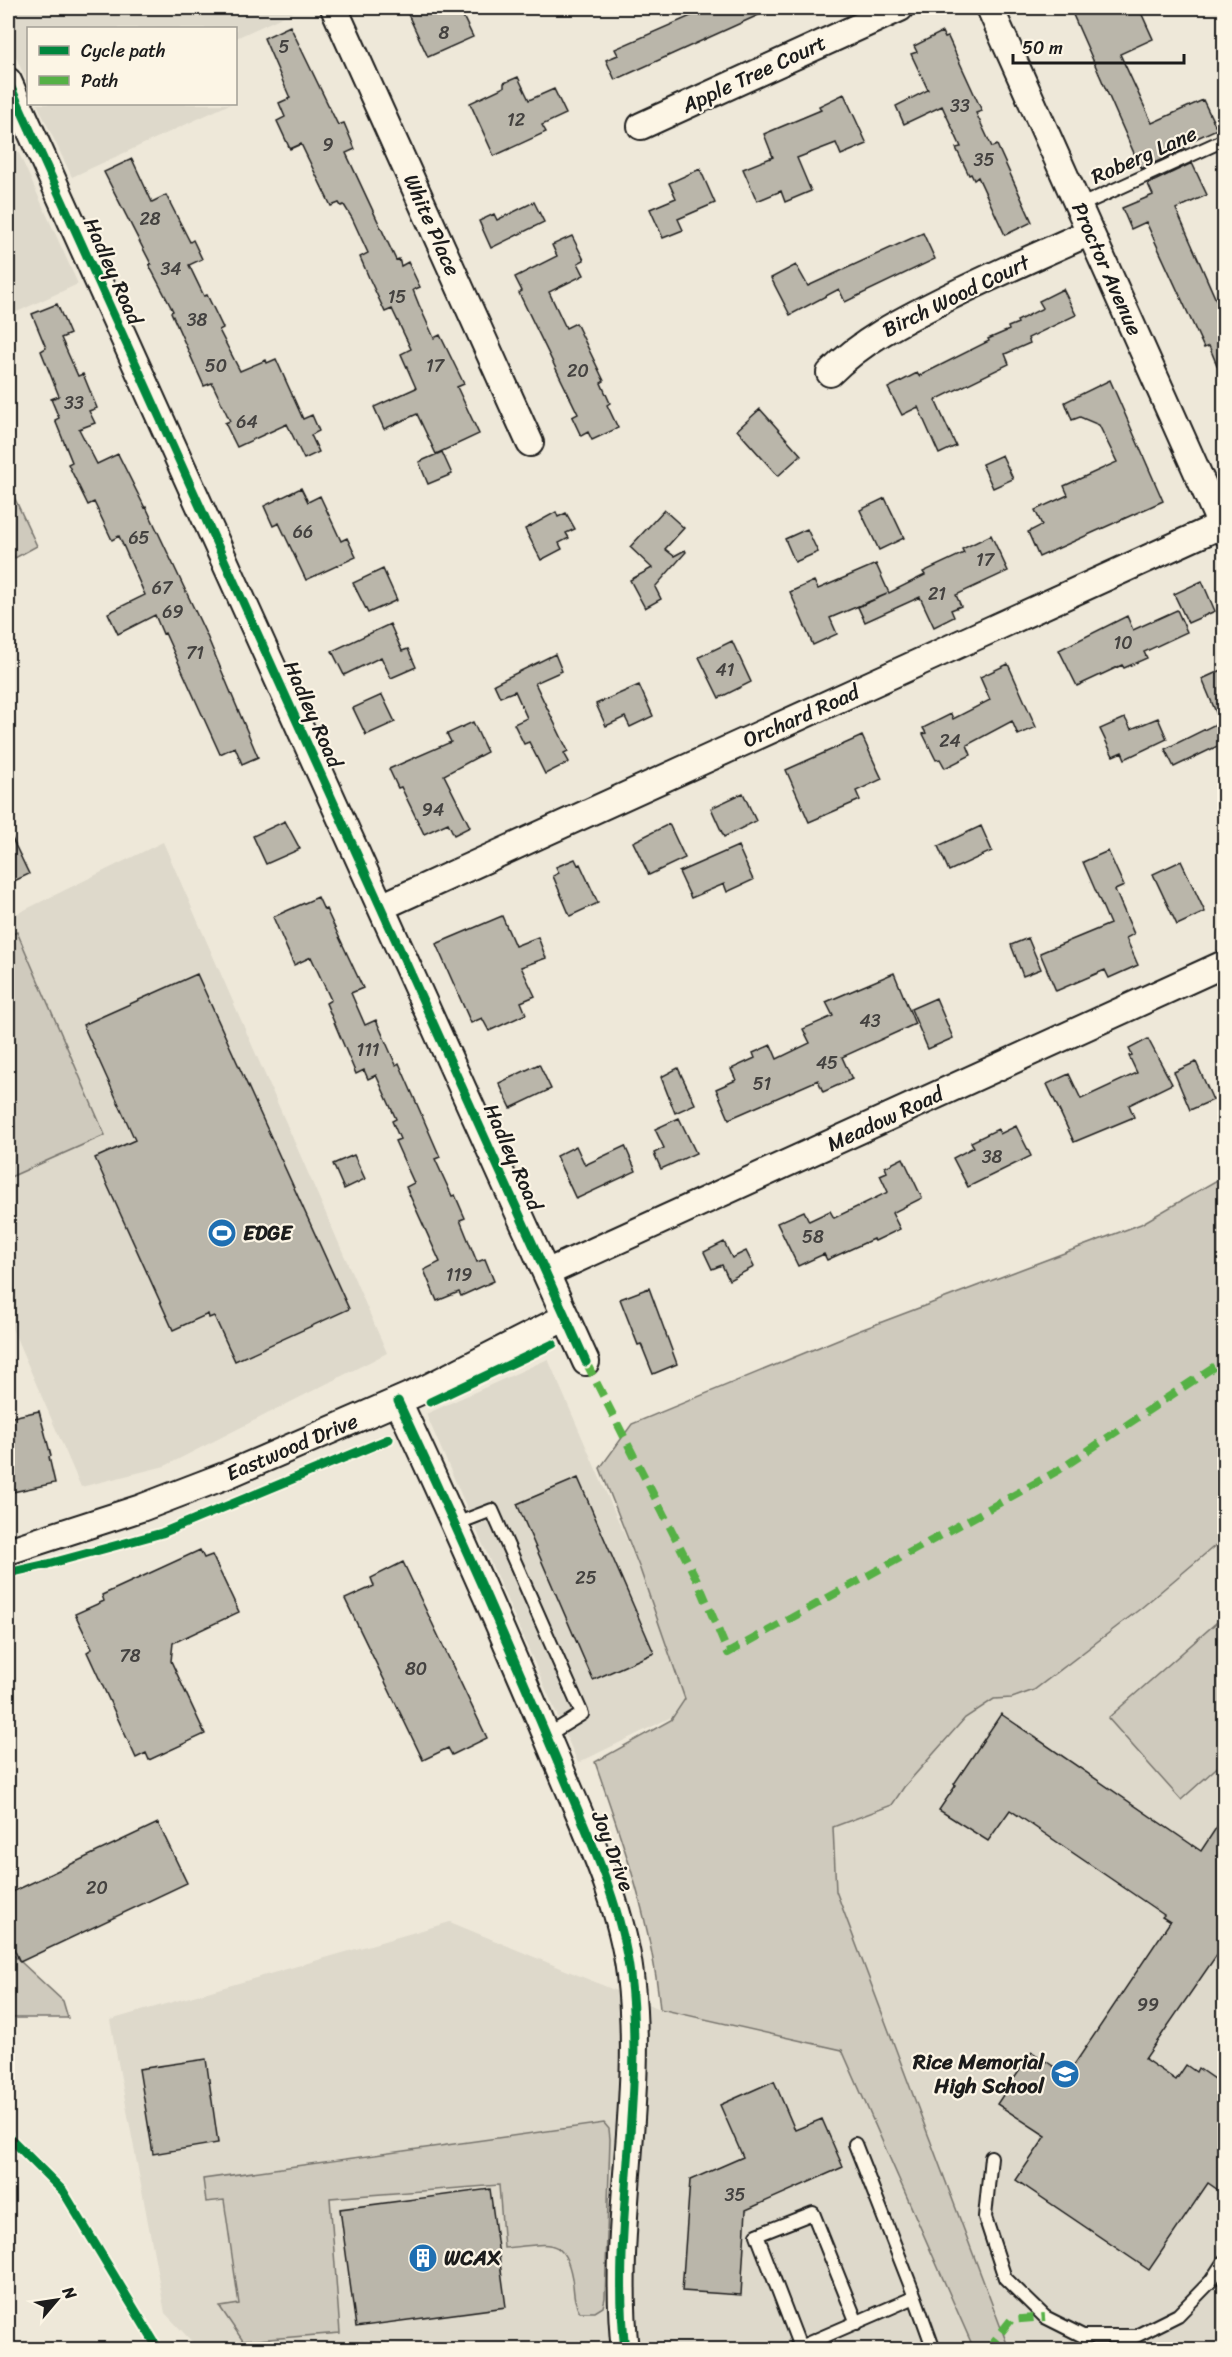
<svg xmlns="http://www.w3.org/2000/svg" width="1232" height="2357" font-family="Sriracha,sans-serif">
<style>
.built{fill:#ded9cb}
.green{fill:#cfcabd;stroke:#76736c;stroke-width:1.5}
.building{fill:#bab6aa;stroke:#1c1c1c;stroke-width:1.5}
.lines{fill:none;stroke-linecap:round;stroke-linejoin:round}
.lane-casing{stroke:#1c1c1c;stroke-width:16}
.street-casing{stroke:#1c1c1c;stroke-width:30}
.lane{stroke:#fcf5e5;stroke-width:12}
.street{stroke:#fcf5e5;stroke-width:26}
.quiet{stroke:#55b145;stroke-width:8;stroke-dasharray:15 8;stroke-linecap:butt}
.cycleway-casing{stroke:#fcf5e5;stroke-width:13}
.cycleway{stroke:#00873e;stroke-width:9}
.labels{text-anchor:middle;stroke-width:4.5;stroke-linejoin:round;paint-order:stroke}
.number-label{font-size:18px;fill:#444240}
.street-label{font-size:21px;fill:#1c1c1c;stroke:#fcf5e5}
.poi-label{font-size:21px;font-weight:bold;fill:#1c1c1c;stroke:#fcf5e5;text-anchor:start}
</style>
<rect width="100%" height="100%" fill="#eee8d9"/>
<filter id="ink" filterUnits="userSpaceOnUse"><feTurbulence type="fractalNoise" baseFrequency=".0167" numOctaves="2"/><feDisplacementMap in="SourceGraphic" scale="12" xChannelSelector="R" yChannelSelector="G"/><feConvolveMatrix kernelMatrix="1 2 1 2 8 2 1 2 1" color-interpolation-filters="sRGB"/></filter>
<g filter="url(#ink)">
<!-- built -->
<path class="built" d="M8,8H302L236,38V28H28V84L8,40Z
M37,104H230L72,177Z
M8,129L78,284L8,316Z
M163,842L387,1353L165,1466L81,1487L8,1319V918Z
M548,1359L698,1704L578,1763L426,1414Z
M1224,1538V2349H1009L836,1891L833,1827L892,1805L904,1787L965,1718L994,1699L1012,1698L1034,1690L1140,1609Z
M450,1922L660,2009L842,2049L974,2349H199L165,2313L110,2020Z"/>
<!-- green -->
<path class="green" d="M8,484L37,546L15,558L8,541Z
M17,932L105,1135L8,1178V936Z
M1224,1176V1538L1140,1609L1034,1690L1012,1698L994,1699L965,1718L904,1787L892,1805L833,1827L836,1891L1009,2349H974L842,2050L660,2009C652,1924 623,1842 595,1762L671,1720L685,1699L640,1569L600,1468L632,1424L858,1331L1141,1224Z
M1224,1616V1761L1181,1800L1108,1718Z
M8,1950L63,2001L68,2018H8Z
M604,2123L609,2129L610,2139L605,2298L603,2307L595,2312H580C574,2303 574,2294 573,2285C566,2232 547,2245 504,2248L499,2185L330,2198L340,2333L243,2341L220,2307L239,2304L224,2200L206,2202L203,2179Z"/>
<!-- building -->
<path class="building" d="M405,8H459L473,37L428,57Z
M709,8H774L615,80L606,60L618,55L615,49Z
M1070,8H1139L1153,39L1120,54L1152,123L1203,100L1217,129L1184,144L1185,149L1141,169Z
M290,26L338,125L344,123L355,149L346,153L396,260L399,259L401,266L408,262L420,287L413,290L419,305L434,338L440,335L464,384L457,387L479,434L436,454L417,414L384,429L374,407L416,388L401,354L411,349L392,309L385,312L370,280L360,257L368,253L352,218L344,205L341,206L339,203L331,206L301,144L290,149L277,121L285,117L279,103L290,98L264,38Z
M942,32L945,38L948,37L982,111L976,113L992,147L997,145L1032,222L1005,235L978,177L974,180L971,174L969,175L956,148L961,147L942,106L904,124L896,106L928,90L911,54L917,52L914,46Z
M518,77L529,100L554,89L566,114L542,125L546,132L494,156L470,103L504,87V83Z
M844,94L867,144L841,155L836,143L797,158L811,191L785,202L781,191L757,201L743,169L773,157L764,134L821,110L819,106Z
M132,159L152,202L166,195L190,242L193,240L202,259L189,265L204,296L207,295L223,328L219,330L240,371L266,360L267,363L276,359L303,419L312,415L319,431L311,435L319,452L304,459L287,424L237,447L225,423L230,421L212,383L204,386L171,312L173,311L149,265L151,264L104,172Z
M1192,163L1207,195L1176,209L1224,318V382L1209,346L1204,348L1146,222L1131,229L1122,208L1153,195L1148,184Z
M700,169L715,203L678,219L683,230L663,238L650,209L676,198L669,183Z
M534,202L544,222L491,248L479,221L494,214L497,220Z
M923,233L935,259L845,302L839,289L790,315L771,278L796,265L808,286Z
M572,236L584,260L578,263L584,275L549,292L566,328L576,323L604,381L601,383L610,403L607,405L618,428L592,440L588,432L581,436L572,417L578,414L519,293L522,291L515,277L557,256L552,245Z
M1063,289L1076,315L1028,338L1030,343L1005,354L1009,364L935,400L956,446L939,454L918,407L902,415L888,388L917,373L919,376L989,341L988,339L1009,330L1008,327L1018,323L1017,321L1043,308L1039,301Z
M57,304L70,334L61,338L78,376L83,374L97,408L89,411L95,423L79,429L97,464L118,454L145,508L146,507L207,636L258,757L242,764L235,747L220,754L165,633L163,634L155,615L118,634L108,613L145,595L119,536L112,540L94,502L88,505L68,464L72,462L55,420L59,418L51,399L59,396L41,351L46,348L32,314Z
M1110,380L1163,501L1039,557L1028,532L1042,525L1035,510L1068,495L1064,486L1117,462L1099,425L1080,417L1072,420L1065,402Z
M760,409L801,455L778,476L737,430Z
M442,452L452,474L428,484L419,462Z
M1002,455L1013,479L993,488L982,464Z
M301,488L308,502L320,496L341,541L347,538L356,557L306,580L279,523L273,526L264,506Z
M885,498L904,538L879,550L860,510Z
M664,510L684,528L665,549L674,556L685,550L686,552L655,587L661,599L645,608L630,580L652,568L630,547Z
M556,512L558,517L566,513L575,529L566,533L569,538L559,543L562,549L541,560L525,529Z
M807,529L818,552L795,562L785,539Z
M991,535L1008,571L956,595L961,606L951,610L954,617L934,627L920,597L865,622L858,607L887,594L830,618L837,634L813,645L790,592L814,581L818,589L876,564L889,593L925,575L923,572L964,553L962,549Z
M383,569L397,600L368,613L353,583Z
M1202,581L1215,611L1188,623L1174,594Z
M1177,610L1187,632L1144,652L1147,658L1124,668L1122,665L1077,686L1059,650L1127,616L1133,630Z
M390,624L402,651L408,649L416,667L391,678L381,657L344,675L332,651Z
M732,641L751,682L719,698L699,657Z
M555,654L562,671L535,683L568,751L564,753L569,762L545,774L529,742L524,744L514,724L527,718L515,691L500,697L494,684Z
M1008,664L1036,727L1018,735L1012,721L967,745L971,755L945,768L940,759L936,760L923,734L926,733L923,728L951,714L953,719L990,700L980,677Z
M1224,669V743L1174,767L1165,749L1220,722L1202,679Z
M639,685L653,716L630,727L625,717L606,726L596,704Z
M382,695L395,722L366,735L353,708Z
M1125,718L1131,729L1158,718L1167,739L1125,759L1122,752L1113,756L1100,729Z
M473,722L487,752L444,775L470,827L454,835L448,823L424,834L401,787L398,788L389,769L451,742L447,734Z
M862,736L882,779L856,791L860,800L809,822L786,770Z
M743,793L756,821L724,837L711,808Z
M285,821L300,849L266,864L253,836Z
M669,824L685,858L649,875L633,842Z
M981,826L992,851L949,871L938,846Z
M8,830L29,874L8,884Z
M738,846L753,880L727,892L724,884L691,898L679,872Z
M1108,851L1124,886L1115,890L1134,934L1126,938L1138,965L1109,978L1105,970L1056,991L1040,953L1110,924L1083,862Z
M575,859L578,865L580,864L598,903L570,916L553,876L559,873L556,867Z
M1181,861L1205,912L1177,925L1153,874Z
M318,897L324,910L326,909L363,988L351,993L365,1025L376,1020L396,1065L399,1063L440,1157L435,1159L452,1196L455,1195L465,1218L460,1220L477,1262L485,1259L494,1281L461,1296L459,1292L437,1301L424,1270L440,1262L406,1187L414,1183L395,1141L400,1139L392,1121L396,1119L376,1075L368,1079L364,1070L356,1074L326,1003L331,1000L311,957L294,965L273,917Z
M502,916L515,946L538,937L546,958L521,967L535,996L521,1002L526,1014L489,1031L482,1018L471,1023L436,944Z
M1028,938L1041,969L1023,976L1011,945Z
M894,973L915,1024L842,1057L852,1079L823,1092L818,1080L729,1119L716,1089L736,1080L731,1069L755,1058L753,1053L771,1045L777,1059L810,1043L803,1029L833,1016L826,1002Z
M197,974L349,1309L235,1361L214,1316L209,1318L208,1314L173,1330L95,1158L135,1140L83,1025Z
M936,998L953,1038L928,1049L911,1009Z
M1148,1039L1172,1084L1129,1105L1134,1117L1074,1142L1047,1084L1069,1074L1081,1099L1137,1073L1129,1056L1132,1055L1129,1049Z
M1196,1062L1213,1100L1190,1110L1174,1072Z
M539,1064L551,1089L511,1108L499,1083Z
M678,1068L695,1104L675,1113L661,1077Z
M679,1118L696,1153L661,1169L654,1153L664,1148L655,1129Z
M1016,1126L1031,1156L968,1187L953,1158L974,1147L971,1142L998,1129L1000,1134Z
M576,1146L585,1165L625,1146L636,1171L576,1199L556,1156Z
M354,1155L365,1179L344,1189L333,1164Z
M903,1158L922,1198L892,1213L900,1229L875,1241L873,1239L827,1260L824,1254L798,1266L777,1223L804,1211L809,1221L830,1211L834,1218L888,1192L880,1175L887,1172L885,1167Z
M724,1242L732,1258L746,1251L754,1267L729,1280L722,1265L712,1269L704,1252Z
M649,1288L677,1364L653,1374L641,1344L638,1345L620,1299Z
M39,1411L51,1456L49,1457L55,1483L8,1493V1418Z
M578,1478L654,1653L593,1680L517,1504Z
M200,1550L204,1558L212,1555L239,1612L173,1643L171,1661L205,1734L149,1760L146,1753L136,1758L87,1652L92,1649L75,1614L104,1601L102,1595Z
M403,1562L487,1738L452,1755L448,1748L423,1760L345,1599L374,1586L371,1578Z
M1001,1714L1201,1851L1224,1816V1957L1218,1953L1145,2059L1176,2080L1186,2065L1196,2072L1198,2068L1224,2086V2194L1208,2183L1149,2270L1016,2180L1046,2136L997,2104L1032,2052L1059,2070L1060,2068L1068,2074L1170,1922L1162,1917L1164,1915L1010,1810L988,1841L939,1810L956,1785L954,1784Z
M158,1823L187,1883L20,1962L8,1936V1894Z
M206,2059L218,2143L153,2154L139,2069Z
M774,2081L795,2130L822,2119L843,2167L746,2210L741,2295L682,2291L690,2180L743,2157L720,2105Z
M490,2189L506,2307L356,2327L340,2209Z"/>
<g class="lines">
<!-- lane casing -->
<g class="lane-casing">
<path id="lane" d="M1079,206L1224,140
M453,1525L492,1510L582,1714L546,1736
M855,2144L915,2297
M991,2157L985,2217L1005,2278L1045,2317L1083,2336H1136L1178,2315L1211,2281L1224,2261
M800,2347L757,2235L813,2213L857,2323
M795,2349L915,2297L934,2350"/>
</g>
<!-- street casing -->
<g class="street-casing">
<path id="street" d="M334,8L530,443
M990,8L1224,532
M8,81L586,1362
M641,126L900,8
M830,373C862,341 901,321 941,301C990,276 1040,255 1090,232
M381,907L1221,525
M546,1273L1224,964
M398,1401C454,1521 507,1641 558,1763C586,1831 621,1901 630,1975C645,2100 611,2225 625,2350
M8,1551L141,1508L227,1475L423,1390L566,1317"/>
</g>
<!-- lane -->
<use href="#lane" class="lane"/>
<!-- street -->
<use href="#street" class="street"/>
<!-- quiet -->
<path class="quiet" d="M586,1362L699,1584L728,1653L1059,1470L1224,1360
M987,2350L1011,2320L1045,2317"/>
<!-- cycleway casing -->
<g class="cycleway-casing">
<path id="cycleway" d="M8,81L586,1362
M398,1401C454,1521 507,1641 558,1763C586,1831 621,1901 630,1975C645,2100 611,2225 625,2350
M430,1402L553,1344
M8,1573L48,1564L162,1533L389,1439
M8,2136L63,2191L159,2350"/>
</g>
<!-- cycleway -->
<use href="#cycleway" class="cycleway"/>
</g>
</g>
<!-- icons -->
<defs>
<g id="stadium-disc" transform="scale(1.5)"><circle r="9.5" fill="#1f6fb2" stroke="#fcf5e5"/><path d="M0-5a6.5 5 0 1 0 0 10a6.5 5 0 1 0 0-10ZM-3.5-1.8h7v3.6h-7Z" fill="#fff"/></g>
<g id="school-disc" transform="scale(1.5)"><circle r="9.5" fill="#1f6fb2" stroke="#fcf5e5"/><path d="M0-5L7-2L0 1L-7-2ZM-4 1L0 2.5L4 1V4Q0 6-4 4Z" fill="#fff"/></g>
<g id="building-disc" transform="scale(1.5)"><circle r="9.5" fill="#1f6fb2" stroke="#fcf5e5"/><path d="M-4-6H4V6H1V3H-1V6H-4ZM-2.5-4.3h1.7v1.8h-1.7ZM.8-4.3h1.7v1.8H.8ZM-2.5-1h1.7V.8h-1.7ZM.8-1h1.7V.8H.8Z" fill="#fff"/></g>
</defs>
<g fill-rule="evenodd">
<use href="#stadium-disc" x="222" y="1233"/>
<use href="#school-disc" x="1065" y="2074"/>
<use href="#building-disc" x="423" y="2258"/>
</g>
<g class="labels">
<!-- number labels -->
<g class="number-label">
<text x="444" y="39">8</text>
<text x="284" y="53">5</text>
<text x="960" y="112">33</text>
<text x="516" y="126">12</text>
<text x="328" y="151">9</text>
<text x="984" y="166">35</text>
<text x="150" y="225">28</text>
<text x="171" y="275">34</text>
<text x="397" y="303">15</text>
<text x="197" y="326">38</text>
<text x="216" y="372">50</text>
<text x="435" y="372">17</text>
<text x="578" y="377">20</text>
<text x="74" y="409">33</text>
<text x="247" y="428">64</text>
<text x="303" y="538">66</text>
<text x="139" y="544">65</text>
<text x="985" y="566">17</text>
<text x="162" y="594">67</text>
<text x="937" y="600">21</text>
<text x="173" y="618">69</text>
<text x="1123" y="649">10</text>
<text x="195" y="659">71</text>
<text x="725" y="676">41</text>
<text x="950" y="747">24</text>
<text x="433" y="816">94</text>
<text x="870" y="1027">43</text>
<text x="368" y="1056">111</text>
<text x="827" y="1069">45</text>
<text x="762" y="1090">51</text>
<text x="992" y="1163">38</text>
<text x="813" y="1243">58</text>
<text x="459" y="1281">119</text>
<text x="586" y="1584">25</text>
<text x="130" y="1662">78</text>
<text x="416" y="1675">80</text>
<text x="97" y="1894">20</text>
<text x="1148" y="2011">99</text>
<text x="735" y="2201">35</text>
</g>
<!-- street labels -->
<g class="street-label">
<text transform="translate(754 74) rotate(-25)" y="7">Apple Tree Court</text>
<text transform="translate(1144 155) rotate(-24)" y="7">Roberg Lane</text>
<text transform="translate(432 225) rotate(66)" y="7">White Place</text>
<text transform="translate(1107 269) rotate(66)" y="7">Proctor Avenue</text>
<text transform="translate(113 271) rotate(66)" y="7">Hadley Road</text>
<text transform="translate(956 296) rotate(-26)" y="7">Birch Wood Court</text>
<text transform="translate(313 714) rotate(66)" y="7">Hadley Road</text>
<text transform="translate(801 716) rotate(-24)" y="7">Orchard Road</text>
<text transform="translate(885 1119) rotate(-25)" y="7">Meadow Road</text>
<text transform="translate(513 1157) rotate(66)" y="7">Hadley Road</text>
<text transform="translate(292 1447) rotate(-23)" y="7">Eastwood Drive</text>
<text transform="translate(613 1851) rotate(69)" y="7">Joy Drive</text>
</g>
<!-- poi labels -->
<g class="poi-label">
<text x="243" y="1240">EDGE</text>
<text x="1044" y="2069" text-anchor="end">Rice Memorial<tspan x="1044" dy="24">High School</tspan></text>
<text x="444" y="2265">WCAX</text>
</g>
</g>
<!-- margin -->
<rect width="1232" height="2357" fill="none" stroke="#fcf5e5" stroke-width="30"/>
<rect x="15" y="15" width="1202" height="2327" fill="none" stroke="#1c1c1c" stroke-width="2" filter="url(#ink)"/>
<!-- legend -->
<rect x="27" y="27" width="210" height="78" fill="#fcf5e5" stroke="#a29e95" stroke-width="1.5"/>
<rect x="39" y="46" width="30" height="9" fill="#00873e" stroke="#a29e95" stroke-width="1.5"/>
<text x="81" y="57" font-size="18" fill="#1c1c1c">Cycle path</text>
<rect x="39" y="76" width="30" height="9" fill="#55b145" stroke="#a29e95" stroke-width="1.5"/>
<text x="81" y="87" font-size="18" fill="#1c1c1c">Path</text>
<!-- north arrow -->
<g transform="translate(57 2300) rotate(61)" stroke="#fcf5e5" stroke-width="4.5" paint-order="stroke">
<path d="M0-4.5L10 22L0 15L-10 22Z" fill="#1c1c1c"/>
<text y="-9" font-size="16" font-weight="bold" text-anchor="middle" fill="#1c1c1c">N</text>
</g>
<!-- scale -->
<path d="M1013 54v9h171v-9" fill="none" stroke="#1c1c1c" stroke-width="3"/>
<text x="1022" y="54" font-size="18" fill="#1c1c1c" stroke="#fcf5e5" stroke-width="4.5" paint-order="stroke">50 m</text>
</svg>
